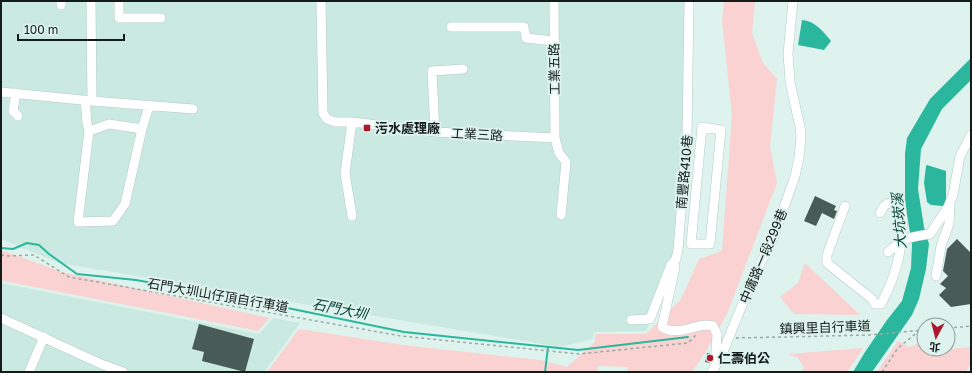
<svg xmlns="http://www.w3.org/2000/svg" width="972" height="373" font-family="'Golos Text','Noto Sans TC',sans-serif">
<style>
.built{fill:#cae9e0}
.green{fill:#fad2d1}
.water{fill:#2ab79e}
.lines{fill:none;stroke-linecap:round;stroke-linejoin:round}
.stream{stroke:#2ab79e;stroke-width:2}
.building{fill:#495b56}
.minor-casing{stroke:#b5cac4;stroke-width:10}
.path{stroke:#99aaa5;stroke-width:1.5;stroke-dasharray:3 3;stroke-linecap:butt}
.minor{stroke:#fff;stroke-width:9}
.poi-dot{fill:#ac1730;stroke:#def3ed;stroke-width:1.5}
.labels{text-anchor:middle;stroke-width:4;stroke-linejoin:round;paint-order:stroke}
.street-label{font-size:13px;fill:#141c1a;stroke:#def3ed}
.poi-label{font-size:13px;font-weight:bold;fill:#141c1a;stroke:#def3ed;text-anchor:start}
.water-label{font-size:14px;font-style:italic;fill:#09443a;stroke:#def3ed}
</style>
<rect width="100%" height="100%" fill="#def3ed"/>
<!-- built -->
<path class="built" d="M1,1H690V118L683,252L646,331L594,332L593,339L560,347L59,263L1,239Z
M1,283L259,334L273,318L300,323L264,372H1Z"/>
<!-- green -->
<path class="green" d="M724,1H755L752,33L763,63L777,79L770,146L777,183L727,314L706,351L692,372H627L628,367L598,366L597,372H267L299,329L403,345L540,360L567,367L595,342V334H646L681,299L699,259L722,251L732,115L722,21Z
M1,250L62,272L270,318L258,331L4,281L1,280Z
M805,263L860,315L794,314L780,297L798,283Z
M898,341L909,347L923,342L924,349H948L971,347V362L966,372H877Z
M863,348L847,372H802L804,367L798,358L788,354Z"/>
<!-- water -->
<path class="water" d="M802,20C815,21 823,31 831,41L824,50L798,45Z
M971,58V80L942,109L921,149L918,189L924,227L929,244L926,269L919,299L912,315L872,372H853L865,352L887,320L902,301L911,268L912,245L905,202V154L907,138L930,99Z
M927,165L946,171V202L943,206L931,205L927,202L924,183L926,166Z"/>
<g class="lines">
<!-- stream -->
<path class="stream" d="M1,248L13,249L27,243L39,245L49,254L77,274L136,280L273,305L404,332L578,350L688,337
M545,372L548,347"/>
</g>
<!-- building -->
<path class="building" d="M815,196L836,206L834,210L837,211L834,219L822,213L816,226L804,221Z
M957,239L971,253V304L951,307L939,295L946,288L940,284L948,276L943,271L947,249Z
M199,324L254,339L245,372L202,361L204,352L192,349Z
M707,353H710V363L705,362Z"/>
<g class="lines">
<!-- minor casing -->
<g class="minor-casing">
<path id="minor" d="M61,1V5
M91,1L92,101
M119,1V18H161
M321,1L323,113L327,119L335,122H352L435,132L555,138
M554,1L555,138L559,153L566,162L561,215
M451,27H524L526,38L554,41
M1,92L92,101L193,109
M16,93L13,111L18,116
M85,100L87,123L89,131L109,124L142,129L149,106
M702,127L721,130L710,244H691Z
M89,131L78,222L113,221L125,204L142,129
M435,132L432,71L463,69
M845,206L827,255V263L872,299L875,304H881C897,275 906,239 901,206L892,201L884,206L880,213
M352,216L345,173L352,122
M888,252C904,238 909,237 930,234L948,207L953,195L960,156L971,135
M675,267L662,327C678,338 699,321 713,326L717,334L716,351V364
M936,276L941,246L949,224L950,206
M1,318L101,364L123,372
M631,320L650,319L671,265L676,259L678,250L687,137L689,1
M29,372L44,337
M712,372L722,354L754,276L773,239L795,176L799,158L801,136L800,127L790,82L788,54L793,1"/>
</g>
<!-- path -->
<path class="path" d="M1,255L9,256L34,255L69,277L401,336L579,354L688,343L696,335
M948,328L971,326
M736,338L869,335L924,330
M882,372L898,348L919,331"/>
<!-- minor -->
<use href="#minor" class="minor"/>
</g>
<!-- markers -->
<g class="poi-dot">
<rect x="363" y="124" width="8" height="8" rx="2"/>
<circle cx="710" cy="358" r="4"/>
</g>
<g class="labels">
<!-- street labels -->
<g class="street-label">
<text transform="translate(554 69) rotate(-91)" y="5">工業五路</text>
<text transform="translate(477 134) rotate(3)" y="5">工業三路</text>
<text transform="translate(684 172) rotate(-85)" y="5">南豐路410巷</text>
<text transform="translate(763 256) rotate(-67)" y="5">中庸路一段299巷</text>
<text transform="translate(218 295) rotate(10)" y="5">石門大圳山仔頂自行車道</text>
<text transform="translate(825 327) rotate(-2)" y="5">鎮興里自行車道</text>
</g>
<!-- poi labels -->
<g class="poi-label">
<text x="375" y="133">污水處理廠</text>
<text x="718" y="363">仁壽伯公</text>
</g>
<!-- water labels -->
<g class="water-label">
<text transform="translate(899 221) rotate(-94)" y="5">大坑崁溪</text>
<text transform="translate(340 309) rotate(11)" y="5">石門大圳</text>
</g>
</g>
<!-- border -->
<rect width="972" height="373" fill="none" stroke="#141c1a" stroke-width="4"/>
<!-- north arrow -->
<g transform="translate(936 337) rotate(187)"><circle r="19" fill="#def3ed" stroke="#8d9d99"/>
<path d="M0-3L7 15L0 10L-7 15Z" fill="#ac1730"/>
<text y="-6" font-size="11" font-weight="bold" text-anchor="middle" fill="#141c1a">北</text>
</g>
<!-- scale -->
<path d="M18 34v6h106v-6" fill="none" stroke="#141c1a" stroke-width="2"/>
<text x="24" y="34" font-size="12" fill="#141c1a" stroke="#def3ed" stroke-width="3" paint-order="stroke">100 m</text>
</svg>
